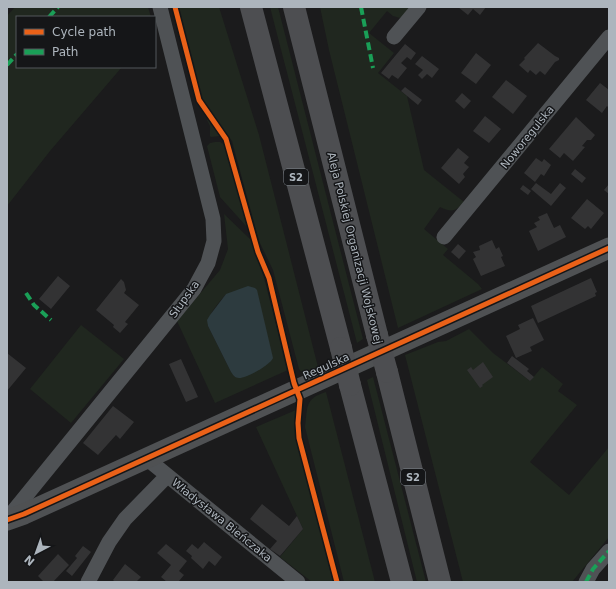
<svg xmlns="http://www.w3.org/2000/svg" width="616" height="589" font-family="'DejaVu Sans',sans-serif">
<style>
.green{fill:#20271f;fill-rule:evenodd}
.water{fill:#2d3b3f}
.building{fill:#333334}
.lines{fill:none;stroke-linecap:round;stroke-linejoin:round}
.street{stroke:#4f5255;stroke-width:15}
.secondary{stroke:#4f5153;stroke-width:21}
.highway{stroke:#4d4e51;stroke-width:22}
.highway-bridge{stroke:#4d4e51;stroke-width:22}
.quiet{stroke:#1a9f57;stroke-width:4;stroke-dasharray:8 4;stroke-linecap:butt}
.cycleway-casing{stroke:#151618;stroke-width:8}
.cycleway{stroke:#ea6118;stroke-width:5}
.labels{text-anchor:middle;stroke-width:3;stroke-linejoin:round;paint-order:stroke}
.shield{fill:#151618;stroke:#7f858c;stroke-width:1}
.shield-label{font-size:10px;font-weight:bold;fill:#adb5bd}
.street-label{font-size:11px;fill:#adb5bd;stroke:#151618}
</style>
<rect width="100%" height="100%" fill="#1b1b1c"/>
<!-- green -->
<path class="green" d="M15,7H148L151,17H17V67H122L50,151L7,206V16Z
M178,7H219L259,135L318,367L303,374L299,369L273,270L259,241L232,141L203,101L196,78Z
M270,7H278L363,339L357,343Z
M320,7H412L400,18L393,16L387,11L369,33L394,53L378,73L407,96L424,170L464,202C456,211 452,213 440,207L424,229L448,249L443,255L478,284L482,289L398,328L329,50Z
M209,118L220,134V136L211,137L210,136V126L207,120Z
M215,142H220L225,145L247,227L220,197L207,146L210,143Z
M224,214L251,240L264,278L288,370L215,403L177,321L220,270L228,249ZM226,294L235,377L231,372L208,326C207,314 219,303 226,294Z
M81,325L124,359L71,423L30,389Z
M469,329L493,353L530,381L542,367L563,384L558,391L577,405L530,462L569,495L609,447V537L572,582H463L405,355L438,342L446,341Z
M373,377L426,582H417L367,380Z
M326,392L375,582H344L305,427C308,407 304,399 326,392Z
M296,410L295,429L333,582H312L280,557L303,529L256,427Z"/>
<!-- water -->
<path class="water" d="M248,286L255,288L257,290L273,358C270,365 247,378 239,378C235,378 233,375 231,372L208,326L207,320L210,315L226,294Z"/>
<!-- building -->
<path class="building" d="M458,7H486L480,15L473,9L468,15Z
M538,43L555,56L559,58V60L555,62L545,75L540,71L536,75L530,70L528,73L519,65L525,59L524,58Z
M405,44L416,53L411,60L407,57L401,63L407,68L398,79L392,75L389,79L381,73Z
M476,53L491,65L476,84L461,73Z
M422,56L439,69L432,78L427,74L422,79L418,75L423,70L415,64Z
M506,80L527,96L513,114L492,97Z
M600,83L609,90V108L607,106L602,113L586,100Z
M405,87L422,100L418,105L401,91Z
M462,93L471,101L464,109L455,101Z
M485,116L501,129L489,143L473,131Z
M576,117L595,135L591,140H587L582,146L585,147L573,161L564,153L560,158L549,149Z
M458,148L469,157L464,163L469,167L463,174L465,177L459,184L441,168Z
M536,158L542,162L544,159L551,165L544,176L541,174L535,182L524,173Z
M575,169L586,178L582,183L571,174Z
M536,183L551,194L560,183L566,188L551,206L531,189Z
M609,184V194L604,190Z
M523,185L531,191L528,195L520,189Z
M587,199L604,213L591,229L588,226L585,229L571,218Z
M547,213L554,228L560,225L566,237L538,251L529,231L537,227L534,223L540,220L538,217Z
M492,240L496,249L499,247L503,256L501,257L505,266L481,276L473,259L476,257L473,252L480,250L479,246Z
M458,244L466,251L459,259L451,252Z
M58,276L70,286L51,309L39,299Z
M591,278L597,292L595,293L596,296L538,323L531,306Z
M121,279L124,282L126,290L124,293L139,305L125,322L128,324L120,333L113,327L114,325L96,310Z
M533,318L544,340L530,347L532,351L516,358L506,336L520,329L518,325Z
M7,353L26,368L7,391Z
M512,356L529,369L527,371L534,377L530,381L507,363Z
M181,359L198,397L186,402L169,364Z
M483,362L493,377L482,385L483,386L480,388L467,370L471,367L473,370Z
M113,406L134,422L120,439L116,435L98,455L83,443Z
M262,504L289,526L297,516L303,529L280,556L270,549L277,541L250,519Z
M204,542L222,557L215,566L209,561L203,569L191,558L192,556L186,551L192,544L198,549Z
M166,544L187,561L179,571L184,575L179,581L180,582H167L161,577L171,565L157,553Z
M83,546L91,552L72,576L66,571L77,558L75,556Z
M58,554L69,565L53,582H44L38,576Z
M125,564L141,577L136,582H115L113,580Z"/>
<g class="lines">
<!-- street -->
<path class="street" d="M394,37L419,7
M444,237L609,37
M146,458L298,582
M7,519L194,289L208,263L214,241L213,219L160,7
M88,582L109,542L125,519L167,476
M586,582L593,569L609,551"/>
<!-- secondary -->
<path class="secondary" d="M7,520L24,514L609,248"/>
<!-- highway -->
<path class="highway" d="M251,7L341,348
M294,7L377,335
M387,372L440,582
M350,385L402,582"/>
<!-- highway-bridge -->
<path class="highway-bridge" d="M377,335L387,372
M341,348L350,385"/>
<!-- quiet -->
<path class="quiet" d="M361,7L373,68
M49,17L58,7
M7,65L17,54
M26,293L34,305L51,320
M586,582L593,569L609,551"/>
<!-- cycleway casing -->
<g class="cycleway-casing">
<path id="cycleway" d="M175,7L199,100L226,139L258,252L269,278L294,383L300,399L298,423L299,438L337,582
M7,520L24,514L609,248"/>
</g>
<!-- cycleway -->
<use href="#cycleway" class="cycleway"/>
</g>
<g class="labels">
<!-- shield labels -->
<g class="shield">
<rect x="284" y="169" width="24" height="16" rx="3"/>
<rect x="401" y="469" width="24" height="16" rx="3"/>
</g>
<g class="shield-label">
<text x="296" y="181">S2</text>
<text x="413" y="481">S2</text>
</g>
<!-- street labels -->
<g class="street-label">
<text transform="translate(527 137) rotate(-51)" y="4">Noworegulska</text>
<text transform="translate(355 248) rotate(76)" y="4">Aleja Polskiej Organizacji Wojskowej</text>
<text transform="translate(184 299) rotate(-54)" y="4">Słupska</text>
<text transform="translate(326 366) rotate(-24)" y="4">Regulska</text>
<text transform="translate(222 520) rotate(39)" y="4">Władysława Bieńczaka</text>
</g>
</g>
<!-- border -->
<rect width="616" height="589" fill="none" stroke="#adb5bd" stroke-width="16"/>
<!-- legend -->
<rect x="16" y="16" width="140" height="52" fill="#151618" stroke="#52565a"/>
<rect x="24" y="29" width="20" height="6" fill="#ea6118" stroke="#52565a"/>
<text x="52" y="36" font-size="12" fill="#adb5bd">Cycle path</text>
<rect x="24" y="49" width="20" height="6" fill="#1a9f57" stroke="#52565a"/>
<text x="52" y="56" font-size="12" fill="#adb5bd">Path</text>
<!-- north arrow -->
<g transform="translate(36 553) rotate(221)" stroke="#151618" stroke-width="3" paint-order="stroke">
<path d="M0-3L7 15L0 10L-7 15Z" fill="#adb5bd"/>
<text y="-6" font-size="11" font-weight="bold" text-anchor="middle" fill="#adb5bd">N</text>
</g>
</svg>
